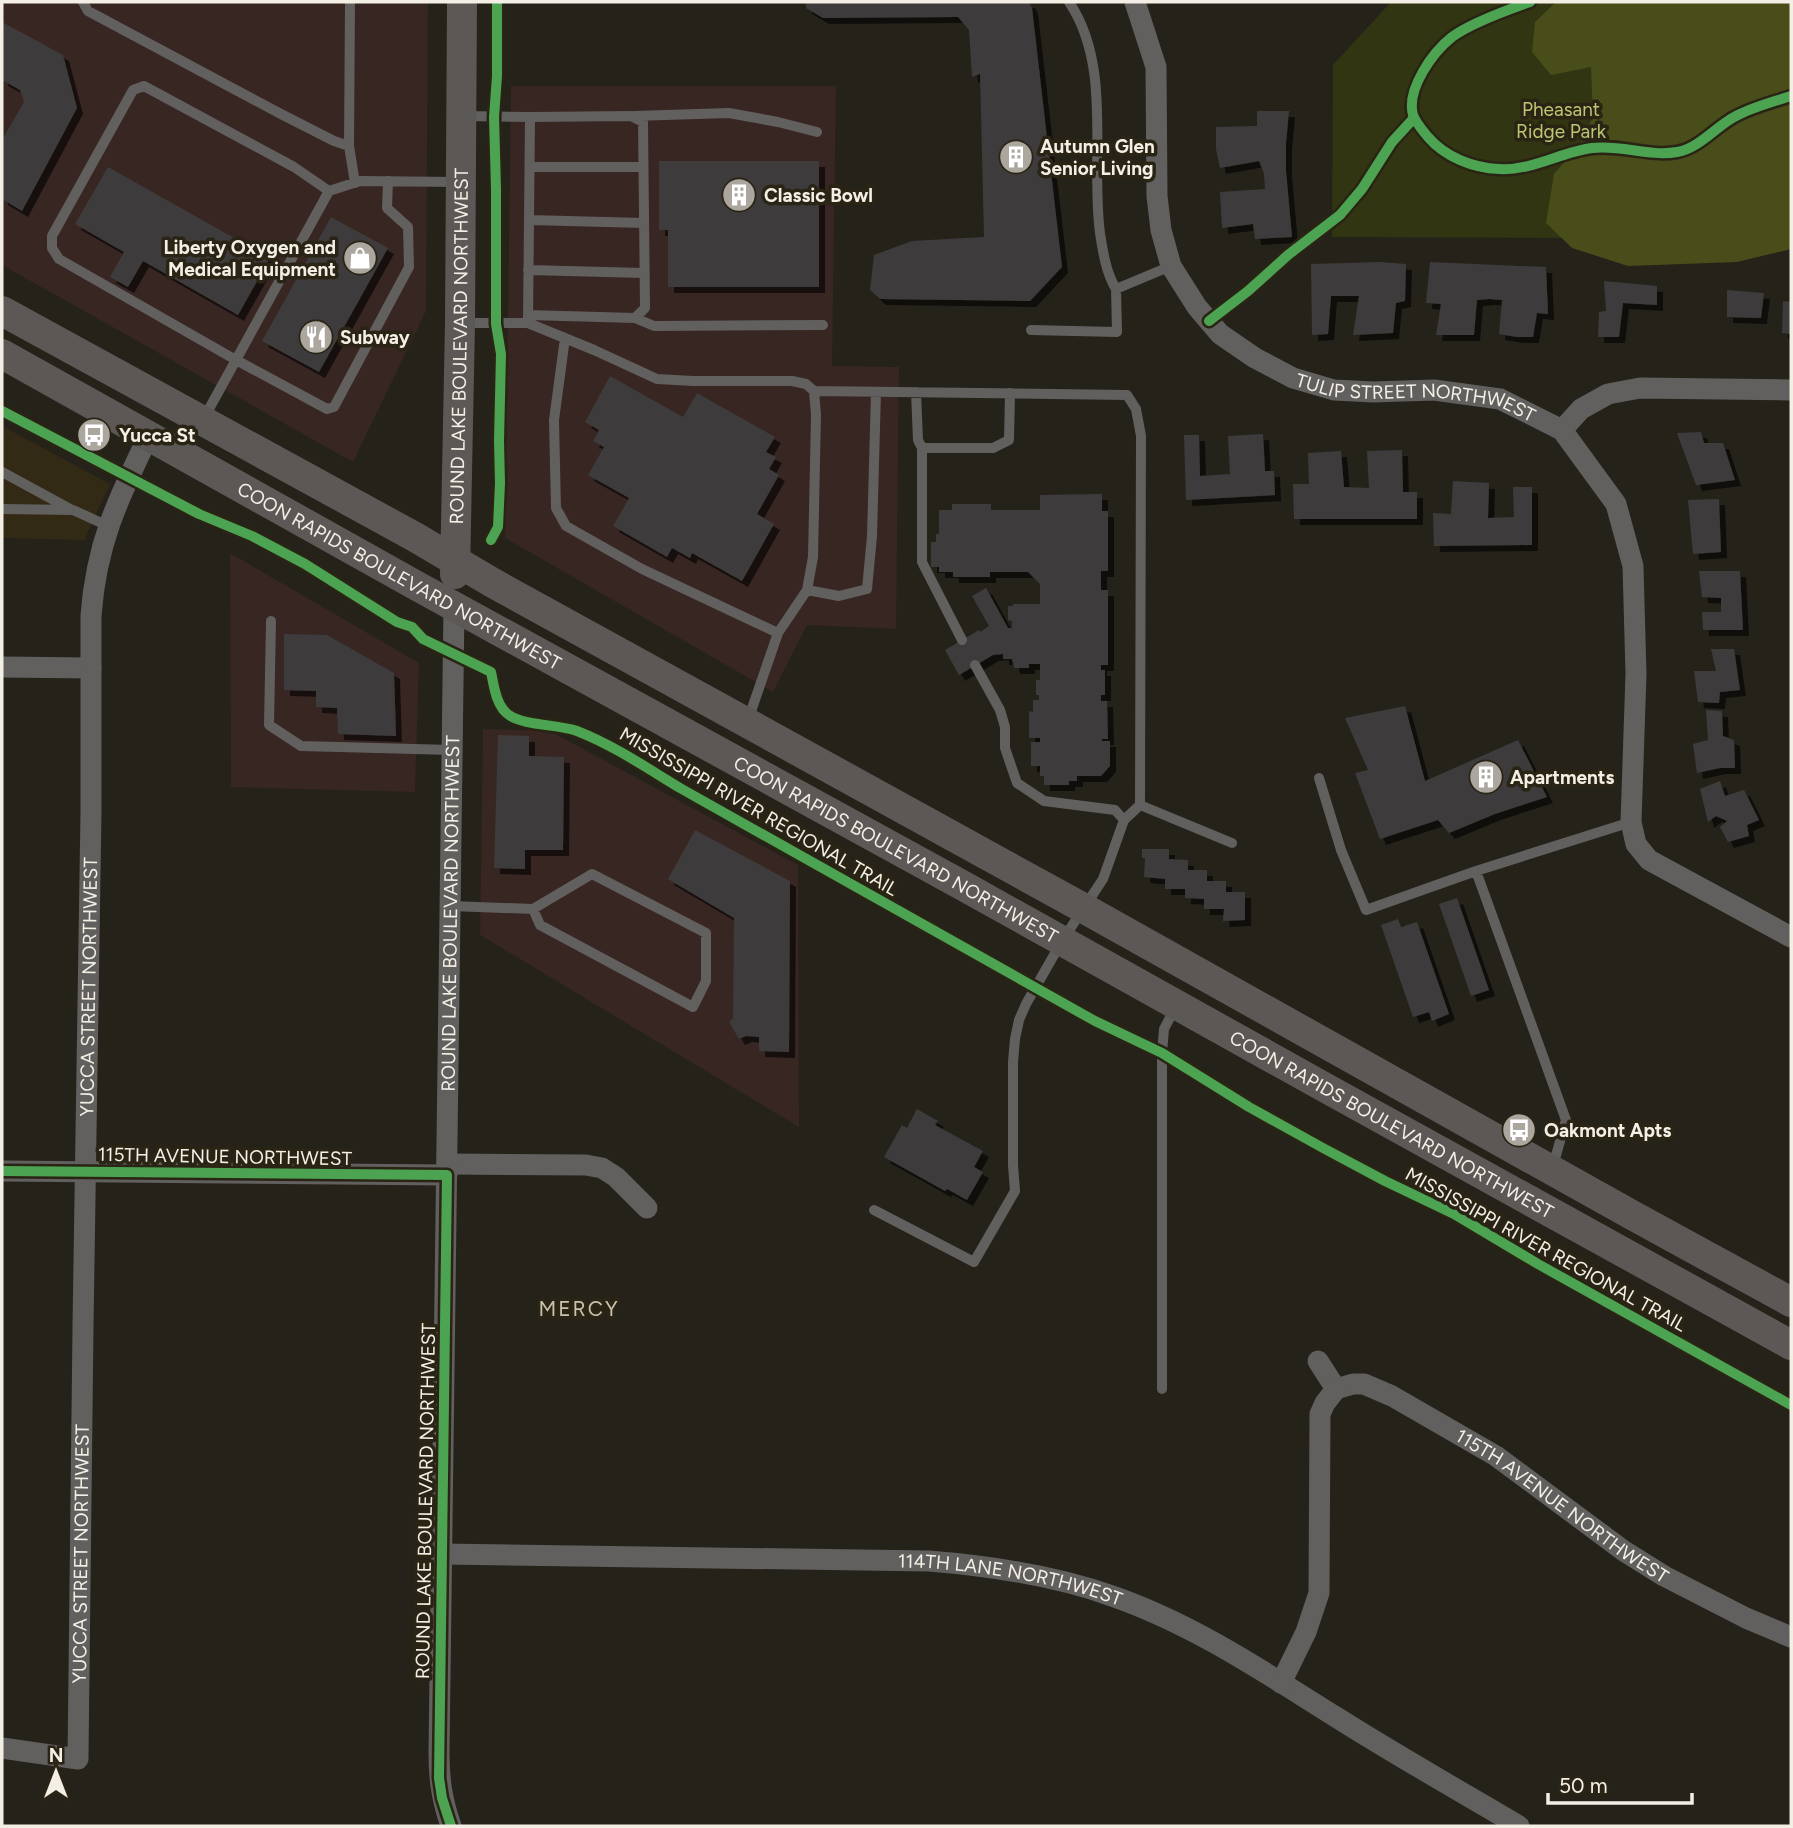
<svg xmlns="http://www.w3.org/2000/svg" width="1793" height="1828" font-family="Figtree,sans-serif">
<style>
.commercial{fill:#372622}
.built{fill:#332a16}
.green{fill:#323511}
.forest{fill:#484d1a}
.building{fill:#3e3b3b;filter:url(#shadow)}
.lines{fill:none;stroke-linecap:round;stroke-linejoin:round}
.lane{stroke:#625f5f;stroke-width:10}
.street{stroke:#625f5f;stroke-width:21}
.secondary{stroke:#5b5856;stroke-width:30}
.cycleway-casing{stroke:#2a2415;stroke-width:15}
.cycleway{stroke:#4ca352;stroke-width:10}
.labels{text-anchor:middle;stroke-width:7;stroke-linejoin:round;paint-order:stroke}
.park-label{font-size:19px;fill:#bcc772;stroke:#2a2415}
.poi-label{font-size:19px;font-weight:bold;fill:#f3efe5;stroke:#2a2415;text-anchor:start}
.street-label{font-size:19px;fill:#f3efe5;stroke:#2a2415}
.neighbourhood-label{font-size:21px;letter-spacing:2px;fill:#c9c1ae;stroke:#2a2415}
</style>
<defs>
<filter id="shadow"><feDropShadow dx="6" dy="6" stdDeviation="0" flood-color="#0009"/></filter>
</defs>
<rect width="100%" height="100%" fill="#25221a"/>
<!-- commercial -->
<path class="commercial" d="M2,2H428L426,311L353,462L2,265Z
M511,86H836L832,366L899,367L896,629L807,625L773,692L505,538Z
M230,553L419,663L415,792L231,787Z
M483,729L550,731L798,865L799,1127L480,935Z"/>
<!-- built -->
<path class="built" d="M2,426L110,484L84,540L2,538Z"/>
<!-- green -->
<path class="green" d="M1391,2H1791V239L1332,237L1333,65Z"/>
<!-- forest -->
<path class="forest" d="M1556,2H1791V249L1737,262L1628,266L1572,248L1546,223L1554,174L1580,144L1593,117L1591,67L1551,75L1532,52L1535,22Z"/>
<!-- building -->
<path class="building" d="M806,2H1029L1032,8L1062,267L1030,301L880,299L870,290L874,255L912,241L984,237L980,74L972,77L969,30L958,17L823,18L806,8Z
M2,22L63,55L77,108L22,211L2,199V140L24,102L20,90L2,80Z
M1257,111H1289L1286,143V171L1292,237L1255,239L1253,224L1222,228L1220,192L1265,189L1264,174L1259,161L1220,168L1216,149V127L1257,126Z
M659,161H819V287H668V230H659Z
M108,167L270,258L238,315L143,261L128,287L110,277L124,252L75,224Z
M331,217L388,248L319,372L262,341Z
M1380,262L1406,264L1405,301L1396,303L1393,333L1353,335L1359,296H1331L1328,334L1312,335L1311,264Z
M1430,262L1546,267L1548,314L1537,313L1533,337H1517L1499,334L1502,300L1489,299L1477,300L1474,335H1436L1441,304L1426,303Z
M1604,281L1657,286V305L1623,303L1619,337H1598L1599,312L1606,311Z
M1727,290L1764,293L1761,318L1727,317Z
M1783,301L1791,302V334L1782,333Z
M610,376L683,417L697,393L775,437L766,452L776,457L769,469L779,475L757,514L774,524L742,581L692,553L690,558L672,548L667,557L613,526L629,498L588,475L604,447L593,441L599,430L585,422Z
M1701,432L1704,443H1723L1735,480L1696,485L1677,433Z
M1263,434L1265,471H1274L1275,495L1186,500L1184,435H1199L1200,476L1230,474L1228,436Z
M1402,450L1403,492H1417V519H1294L1293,484H1309L1308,453L1341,451L1344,487L1369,488L1367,451Z
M1453,481L1489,483L1488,518L1514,517L1513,487H1532V545L1434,546L1433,513L1451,514Z
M1102,494V511H1108V571H1101V590H1108V665H1101V670H1105V695H1101V701H1107L1108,739H1102V741H1110V766L1101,776H1077V781H1069V785H1044V776H1040V766H1031V742H1040V738H1029V711L1033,712V700H1039V695H1036V680H1040V664H1029V668H1014L1012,659H1003V654L993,655L959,675L945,650L979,630L980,632L989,626L972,596L986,588L1008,628H1012V621L1008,620V606H1013V604H1040V584L1028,572H990V577H953V572H939V567H931V542H936V534H939V510H952V504H991V510H1040V495Z
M1719,499L1721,552L1693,554L1688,500Z
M1699,571H1740L1743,630H1703L1702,612H1721V598L1702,597Z
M284,634L327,635L394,673L396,736L338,734L337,708L316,707V691L284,690Z
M1711,649H1734L1740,690L1720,692L1719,703L1698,702L1694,671H1716Z
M1405,706L1425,781L1518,740L1547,797L1495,814L1449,833L1438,820L1380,839L1355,773L1368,770L1345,718Z
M1706,710L1722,711L1723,736L1734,740L1735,768H1720L1697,773L1693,744L1708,740Z
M498,735L529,736V756L564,757L563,850H525V869L494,868Z
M1720,781L1725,796L1744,790L1759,820L1747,825L1749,836L1728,842L1720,827L1727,821L1716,816L1708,822L1700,789Z
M695,830L790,881L789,1052L759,1051V1037L746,1036L739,1039L729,1022L733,1018L734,918L668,879Z
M1142,849H1169V859L1188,860V870H1207V881H1226V892H1245V920L1223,921L1224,909H1204V899L1185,898V889H1165V879L1144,877L1145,858H1142Z
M1457,898L1489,990L1471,996L1439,904Z
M1398,919L1401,927L1417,922L1449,1014L1432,1021L1429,1012L1413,1017L1381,925Z
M917,1109L938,1121L935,1125L983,1151L974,1167L983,1172L967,1200L947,1189L945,1191L884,1157L902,1125L907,1128Z"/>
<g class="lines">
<!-- lane -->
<path class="lane" d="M83,2L88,11L279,113L334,141L349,146L355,183
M1069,2C1113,67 1090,159 1100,233C1103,252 1106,273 1116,289L1171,266
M634,116L729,113L778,122L817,132
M349,146L350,2
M530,167H643
M329,191L294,167L144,86L133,90L52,236V248L59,259L236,360L327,409L334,407L409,267L408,227L387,208L388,181
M529,220L644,223
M528,270L644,273
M528,315L635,318L645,308L643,122L631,116L530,117
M635,318L654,326L823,325
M463,323H528L530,117L464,116
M528,323L594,350L657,379L693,381H792L806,384L814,391L816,415L813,557L807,590L778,633L748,720
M1031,330L1117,332L1116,289
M565,338L554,420L556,508L566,526L642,569L778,633
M814,391L1127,395L1136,409L1141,436L1140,805L1124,820
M916,392L918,440L922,448H993L1009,440L1010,393
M204,418L329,191L360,181L458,182
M922,448V562L962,640
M2,472L70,509
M2,509L73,510L108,526
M807,590L839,596L867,589L872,536L876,392
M271,621L269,725L301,746L452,750
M1319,778L1341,850L1366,910L1476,871L1631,822
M1140,805L1232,843
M1476,871L1566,1120L1553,1166
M451,906L533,909L592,874L706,933V981L693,1007L540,925L533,909
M874,1210L974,1262L1015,1191L1013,1165V1062L1015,1039L1019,1020L1026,1004L1062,941L1103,879L1124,820L1115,810L1044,801L1017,783L1005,748V727L1000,710L975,665
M1162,1389V1053L1164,1029L1175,1008"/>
<!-- street -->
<g class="street">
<path id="s1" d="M1135,2L1156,67L1157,196L1161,230L1171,266L1197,307L1220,334L1255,358L1293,378L1334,390L1373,392L1434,390L1500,399L1562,430L1616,504L1633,566L1636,674L1631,822L1636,844L1649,860L1791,937"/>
<path d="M1562,430L1581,409L1608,394L1640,388L1791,390"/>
<path d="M2,667L91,668"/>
<path d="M447,1164L586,1165L602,1168L616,1177L647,1208"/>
<path d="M2,1171L447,1175"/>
<path d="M1318,1361L1336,1389"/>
<path id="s2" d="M1336,1389L1353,1384H1364L1392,1396L1496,1456L1624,1551L1664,1576L1746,1618L1791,1637"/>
<path id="s3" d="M442,1554L929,1561C991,1566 1053,1575 1112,1596C1193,1624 1264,1672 1336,1717C1396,1755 1458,1790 1519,1826"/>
<path d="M1281,1683L1306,1632L1319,1593L1320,1414L1325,1403L1336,1389"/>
<path id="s4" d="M2,1748L78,1759L83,1327L91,811V616C96,544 118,499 149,435"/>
<path id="s5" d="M451,1826C442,1800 439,1780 439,1753L454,606"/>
</g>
<!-- secondary -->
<g class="secondary">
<path d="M2,311L415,537L493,583L1085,909L1632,1215L1791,1302"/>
<path id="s6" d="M2,354L417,586L969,889L1324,1087L1791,1345"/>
<path id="s7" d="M455,574L460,323L462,2"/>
</g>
<!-- cycleway casing -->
<g class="cycleway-casing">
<path id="cycleway" d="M1530,2C1507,10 1471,23 1452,37C1433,52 1406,89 1413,115C1416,123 1423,131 1428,137C1445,157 1473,168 1499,169C1531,171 1561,152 1592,148C1620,144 1649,157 1677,152C1700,148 1716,126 1736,116C1753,107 1773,102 1791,96
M1209,321L1248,291L1288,255L1340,215L1362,189L1392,142L1414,118
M2,411L199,514L252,536L305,564L397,622L412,627L423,639L491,672C494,686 496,706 509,715C524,726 558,724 577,731C613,745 647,768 680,788L1095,1021L1162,1053L1249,1107L1323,1148L1385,1181L1454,1214L1538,1264L1791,1405
M491,540L498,527L500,483L499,441L501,354L496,324V189L494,117L497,76V2
M2,1171L447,1175L439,1778L442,1798L451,1826"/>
</g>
<!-- cycleway -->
<use href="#cycleway" class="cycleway"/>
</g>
<!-- icons -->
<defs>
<g id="building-disc" transform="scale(1.75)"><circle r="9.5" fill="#aba79e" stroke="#2a2415"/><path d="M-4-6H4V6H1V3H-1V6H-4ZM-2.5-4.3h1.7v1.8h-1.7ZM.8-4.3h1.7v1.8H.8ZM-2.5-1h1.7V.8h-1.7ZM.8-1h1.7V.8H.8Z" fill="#fff"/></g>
<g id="shop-disc" transform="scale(1.75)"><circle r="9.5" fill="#aba79e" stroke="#2a2415"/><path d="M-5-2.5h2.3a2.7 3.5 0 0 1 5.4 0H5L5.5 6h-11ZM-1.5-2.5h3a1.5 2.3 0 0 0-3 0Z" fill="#fff"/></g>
<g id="restaurant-disc" transform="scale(1.75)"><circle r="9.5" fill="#aba79e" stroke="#2a2415"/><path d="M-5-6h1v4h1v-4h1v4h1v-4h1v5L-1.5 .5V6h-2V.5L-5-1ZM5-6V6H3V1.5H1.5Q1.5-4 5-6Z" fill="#fff"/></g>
<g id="bus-disc" transform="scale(1.75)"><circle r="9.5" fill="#aba79e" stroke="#2a2415"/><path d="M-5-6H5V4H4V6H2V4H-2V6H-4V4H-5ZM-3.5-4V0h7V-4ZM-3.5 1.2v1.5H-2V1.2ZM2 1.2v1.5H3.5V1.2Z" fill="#fff"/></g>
</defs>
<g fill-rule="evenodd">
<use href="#building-disc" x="1016" y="157"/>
<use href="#building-disc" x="739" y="195"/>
<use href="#shop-disc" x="360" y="258"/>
<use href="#restaurant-disc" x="316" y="337"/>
<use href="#bus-disc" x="94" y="435"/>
<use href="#building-disc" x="1486" y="777"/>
<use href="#bus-disc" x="1519" y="1130"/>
</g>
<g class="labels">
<!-- park labels -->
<g class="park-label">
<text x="1561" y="116">Pheasant<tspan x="1561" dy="22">Ridge Park</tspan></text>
</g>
<!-- poi labels -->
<g class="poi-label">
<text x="1040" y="153">Autumn Glen<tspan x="1040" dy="22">Senior Living</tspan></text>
<text x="764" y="202">Classic Bowl</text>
<text x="336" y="254" text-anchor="end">Liberty Oxygen and<tspan x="336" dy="22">Medical Equipment</tspan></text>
<text x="340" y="344">Subway</text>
<text x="119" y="442">Yucca St</text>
<text x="1510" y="784">Apartments</text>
<text x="1544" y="1137">Oakmont Apts</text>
</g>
<!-- street labels -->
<g class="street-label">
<text dy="7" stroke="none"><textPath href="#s7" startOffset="228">ROUND LAKE BOULEVARD NORTHWEST</textPath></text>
<text dy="7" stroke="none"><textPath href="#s1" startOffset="564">TULIP STREET NORTHWEST</textPath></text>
<text dy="7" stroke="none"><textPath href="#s6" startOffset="455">COON RAPIDS BOULEVARD NORTHWEST</textPath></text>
<text transform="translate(759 811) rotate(30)" y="7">MISSISSIPPI RIVER REGIONAL TRAIL</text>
<text dy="7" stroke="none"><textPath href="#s6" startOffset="1022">COON RAPIDS BOULEVARD NORTHWEST</textPath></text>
<text dy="7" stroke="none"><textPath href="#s5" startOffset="914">ROUND LAKE BOULEVARD NORTHWEST</textPath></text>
<text dy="7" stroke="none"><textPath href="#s4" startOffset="849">YUCCA STREET NORTHWEST</textPath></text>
<text dy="7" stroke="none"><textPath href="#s6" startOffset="1589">COON RAPIDS BOULEVARD NORTHWEST</textPath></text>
<text transform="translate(225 1156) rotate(1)" y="7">115TH AVENUE NORTHWEST</text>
<text transform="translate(1546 1249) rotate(29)" y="7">MISSISSIPPI RIVER REGIONAL TRAIL</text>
<text transform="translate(425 1501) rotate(-89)" y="7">ROUND LAKE BOULEVARD NORTHWEST</text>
<text dy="7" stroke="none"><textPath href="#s2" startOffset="262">115TH AVENUE NORTHWEST</textPath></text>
<text dy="7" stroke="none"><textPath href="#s4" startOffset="282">YUCCA STREET NORTHWEST</textPath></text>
<text dy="7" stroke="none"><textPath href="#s3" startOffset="570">114TH LANE NORTHWEST</textPath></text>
</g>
<!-- neighbourhood labels -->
<g class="neighbourhood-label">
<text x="579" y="1316">MERCY</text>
</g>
</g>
<!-- border -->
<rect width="1793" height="1828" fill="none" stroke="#f3efe5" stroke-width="7"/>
<!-- north arrow -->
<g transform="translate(56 1772)" stroke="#2a2415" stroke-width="5" paint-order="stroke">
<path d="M0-5L12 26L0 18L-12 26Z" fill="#f3efe5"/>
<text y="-10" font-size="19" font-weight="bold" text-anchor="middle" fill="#f3efe5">N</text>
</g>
<!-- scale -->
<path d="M1548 1793v10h144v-10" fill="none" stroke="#f3efe5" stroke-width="3.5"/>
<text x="1559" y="1793" font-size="21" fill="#f3efe5" stroke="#2a2415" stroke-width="5" paint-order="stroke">50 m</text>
</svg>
